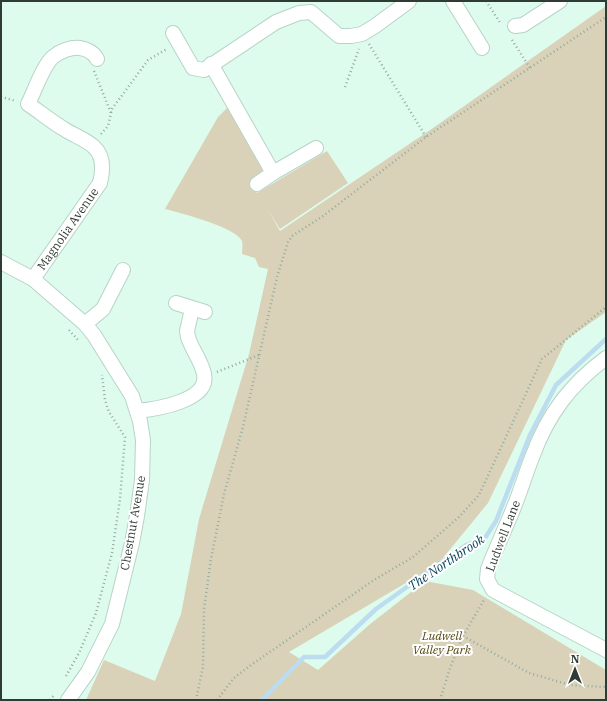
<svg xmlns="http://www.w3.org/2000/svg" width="607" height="701" font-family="'IBM Plex Serif',serif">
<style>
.green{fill:#d9d2b8}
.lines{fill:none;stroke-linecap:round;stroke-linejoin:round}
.stream{stroke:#bcdcf0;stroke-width:4.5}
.minor-casing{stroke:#b7d4c6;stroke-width:16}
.path{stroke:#94ab9f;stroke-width:2.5;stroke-dasharray:1 3;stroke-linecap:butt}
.minor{stroke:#fff;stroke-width:14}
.labels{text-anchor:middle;stroke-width:4;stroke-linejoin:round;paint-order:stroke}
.street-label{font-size:12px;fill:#2f3b35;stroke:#fff}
.park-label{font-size:12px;font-style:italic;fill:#574a13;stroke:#fff}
.water-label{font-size:13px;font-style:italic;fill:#003f5a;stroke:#fff}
</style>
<rect width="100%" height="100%" fill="#defced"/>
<!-- green -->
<path class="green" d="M606,6V312L566,340L488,503L438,564L289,652L318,670L369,625L425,581L473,590L606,670V700H86L104,660L155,681L181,614L199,519L249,354L268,269L259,267L255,258L242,254C242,250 243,245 242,241C236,227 180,213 165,209L218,117L227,108L262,164L263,170L252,183L257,193L327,151L348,183L280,229L268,210L280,231L433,128Z"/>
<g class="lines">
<!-- stream -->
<path class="stream" d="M262,700L304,657H325L376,609L466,545L485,538L496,521L530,435L556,385L606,339"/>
<!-- minor casing -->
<g class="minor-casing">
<g id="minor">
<path d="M453,1L482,48"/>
<path d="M515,26L523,25L560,1"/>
<path d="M173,33L193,68L204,70L276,22L299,13L311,12L339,36H351L362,34L375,26L409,1"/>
<path d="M211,64L273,173"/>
<path d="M257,184L273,173L316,148"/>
<path d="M1,262L33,279L85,324L94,335L132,396L140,421L143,440L142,480L137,516L132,543L112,624L88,672L68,700"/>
<path id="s1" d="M33,279L100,183C103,171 104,156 94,147C87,140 73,135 64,129C52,122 40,112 28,104C34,92 44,64 53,57C60,51 71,47 80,48C87,49 94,53 97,59"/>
<path d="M176,303L205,312"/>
<path d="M85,324L103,309L123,270"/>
<path d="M606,358C571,384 548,414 533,455C526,472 521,490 514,507C506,527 496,548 488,569L487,579L493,590L606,650"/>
<path d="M138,411C156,409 210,401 204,374C201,360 192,350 188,337L187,331L192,309"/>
</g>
</g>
<!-- path -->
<path class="path" d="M486,1L501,24
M512,40L530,68
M369,44L426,137
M94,71L111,113
M345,87L359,49
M1,97L16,101
M101,134L108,126L112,109L148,60L167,49
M69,330L78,340
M217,372L259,355
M463,636L529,673L570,685L604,687L606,688
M66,676L79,653L96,613L112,553L120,499L125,437L109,412L105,400L102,375
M50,700L55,694
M196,700L203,667L204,609L211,559L224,494L243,427L277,277L288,242L292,236L323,216L426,137L606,17
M217,700L234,678L251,665L374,580L413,557L459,517L479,495L542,359L606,307
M440,700L450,668L463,636L484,600"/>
<!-- minor -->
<use href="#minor" class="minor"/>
</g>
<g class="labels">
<!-- street labels -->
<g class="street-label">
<text dy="4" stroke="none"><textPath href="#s1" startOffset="61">Magnolia Avenue</textPath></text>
<text transform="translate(133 523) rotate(-80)" y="4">Chestnut Avenue</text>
<text transform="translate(503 536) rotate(-69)" y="4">Ludwell Lane</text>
</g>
<!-- park labels -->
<g class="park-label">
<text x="442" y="640">Ludwell<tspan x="442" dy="14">Valley Park</tspan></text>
</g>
<!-- water labels -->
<g class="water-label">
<text transform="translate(446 562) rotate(-34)" y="5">The Northbrook</text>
</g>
</g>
<!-- border -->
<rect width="607" height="701" fill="none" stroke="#2f3b35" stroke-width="4"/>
<!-- north arrow -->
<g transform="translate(575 669)" stroke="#ffffff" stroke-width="3" paint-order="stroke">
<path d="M0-3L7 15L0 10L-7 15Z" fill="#2f3b35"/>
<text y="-6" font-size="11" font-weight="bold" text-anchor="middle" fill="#2f3b35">N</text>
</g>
</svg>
